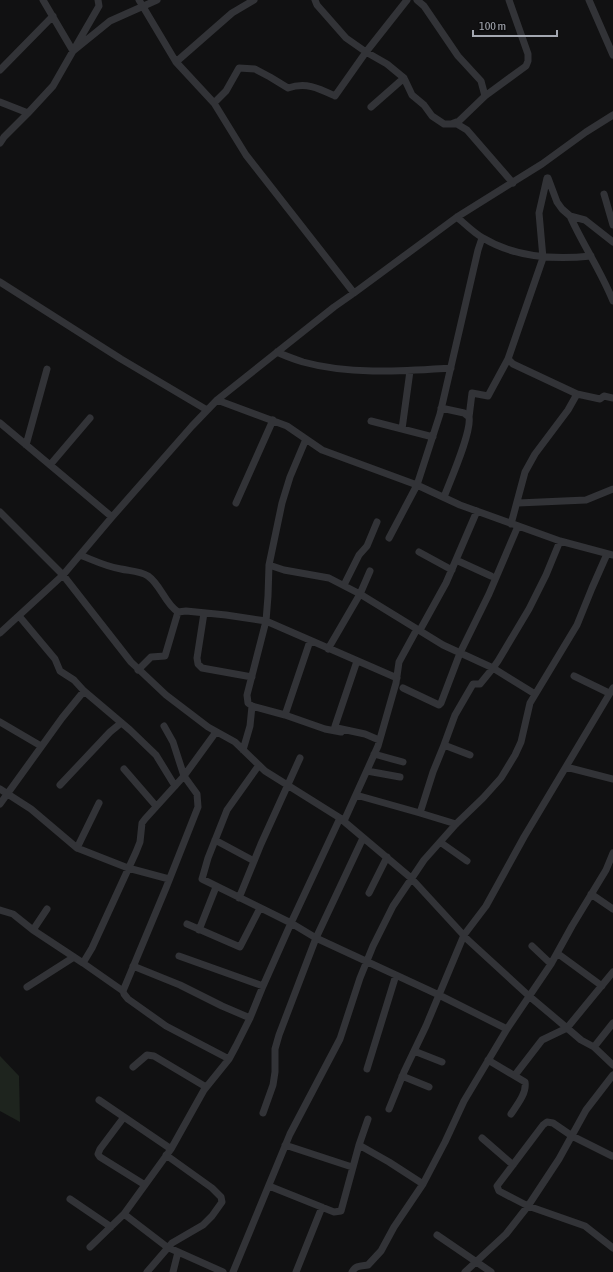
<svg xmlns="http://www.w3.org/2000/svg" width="613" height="1272" font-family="'Asap Condensed',sans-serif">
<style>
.green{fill:#1e241e}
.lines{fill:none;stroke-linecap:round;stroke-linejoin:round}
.minor{stroke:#323337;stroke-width:7}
</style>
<rect width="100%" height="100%" fill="#111112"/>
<!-- green -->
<path class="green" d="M0,1056L19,1076L20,1122L0,1111Z"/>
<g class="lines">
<!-- minor -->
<path class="minor" d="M43,0L73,51L99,6L98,0
M139,0L176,62L214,103L246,155L354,293
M315,0L317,5L346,38L366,52L387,64L404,78L412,95L424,105L432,116L444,124H457L467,130L513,183
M417,0L424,6L458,56L481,81L485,96L459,121L451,124
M589,0L613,55
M176,62L232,13L254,0
M0,70L53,16
M485,96L526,66L528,61V54L509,0
M0,102L28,113L53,86L73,51L110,21L157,0
M214,103L226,91L239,68L255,69L270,77L288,88C306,82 318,88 335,96L366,52L407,0
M371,107L404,78
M0,143L4,137L28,113
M548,178L557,202L562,209L570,216L585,220L613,242
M604,194L613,225
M570,216C583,245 601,271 613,301
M457,217C465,224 474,233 483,238C516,258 554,260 591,256
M0,282L121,359L207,410
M277,352C285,356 294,359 303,362C350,375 402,371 451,368
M577,394L600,399L604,396L613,398
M217,400L287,426L322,450L417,485L460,505L560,541L613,555
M441,408L464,413L469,417C472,432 450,481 444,497
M469,417L472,393L488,396L508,359
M371,421L433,437
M0,423L112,517
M402,429L410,371
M26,445L47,369
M50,465L90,418
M236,503L273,420
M518,503L586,500L613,489
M0,512L63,575L131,662L166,695L208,727L235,742L265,771L340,818L411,878L468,940L529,996L567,1028L581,1040L594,1047L613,1065
M511,524L525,472L535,454L568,410L577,394L513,364L508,359L543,258L539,213L547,178
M389,538L417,485L440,414L478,250L482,238
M419,552L452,570
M80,555C93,560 107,567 121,569C130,571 140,571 148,576C161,585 165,604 178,612L186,611L226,615L266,621L397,678
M456,560L491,576
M269,565L284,570L329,578L360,594L443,645L493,668L498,661L529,609L546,575L560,541
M344,585L359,555L367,546L377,522
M204,613L197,658L198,664L202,668L252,677
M19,616L55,659L60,671L74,680L84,691L130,730L156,755L175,786
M420,630L446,583L477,511
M0,633L63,575L112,517L192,426L217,400L334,307L354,293L457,217L542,164L586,132L613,115
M328,649L360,594L370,571
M357,661L335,726L337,728L365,734L379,740
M138,670L151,657L165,656L178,612
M574,676L609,693
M403,688L439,705L441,703L460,653L489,594L518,526
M252,706L285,715L325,729L341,732
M285,715L310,641
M0,722L41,746
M216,732L184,776L197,794L198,807L166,888L123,991L124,994L128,999L166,1026L229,1059
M444,745L455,715L473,684H480L493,668L535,694
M243,750L250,726L252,706L248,703L247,695L266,621L268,596L269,565L282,503L290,477L306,439
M374,754L403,762
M259,765L227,810L208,858L202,879L291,923L316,938L439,995L507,1029L551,964L572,926L606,870L613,853
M566,767L613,779
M124,769L156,806
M367,771L400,777
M60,785L110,732L121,723
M0,789L31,809L77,848L128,868L169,879
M356,795L420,813L433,772L444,745L470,755
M0,804L62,718L84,691
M420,813L456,824
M344,821L378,746L396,683L399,662L417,629
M215,840L254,861
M440,842L467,861
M77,848L99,803
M369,893L387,857
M591,894L613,909
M239,898L261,844L300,758
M0,910L13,914L33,930L83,963L123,991
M187,924L240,947L260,908
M33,930L47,909
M199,930L216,887
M532,946L551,964
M557,953L602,986
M179,956L263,986
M83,963L92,948L136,852L140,842L142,823L145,819L184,776L173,742L164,726
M133,966L180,985L222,1006L250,1018
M27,987L74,957
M594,1047L613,1023
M414,1051L442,1062
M488,1060L525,1082C527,1093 517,1105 511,1114
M133,1067L147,1055L154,1056L206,1087
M367,1069L396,975
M515,1075L542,1040L567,1028L613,972
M402,1076L429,1087
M99,1100L171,1149
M389,1109L404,1072L426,1026L464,935L486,906L524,837L613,688
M263,1113L273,1085L275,1072V1049L279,1035L316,938L363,838
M124,1117L100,1149L98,1154L100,1157L145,1185
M482,1138L513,1165
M285,1145L352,1167
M359,1145L389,1162L423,1184
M612,1156L572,1136L553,1123L547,1122L543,1125L497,1186L499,1191L528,1206L585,1226L613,1248
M269,1186L334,1212L341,1211L359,1145L368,1119
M70,1199L111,1227
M124,1214L167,1247L223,1272
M437,1235L491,1272
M90,1247L124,1214L171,1149L204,1090L229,1059L236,1046L250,1018L263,986L291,923L340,818
M147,1272L172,1243L203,1225L212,1216L222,1202L221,1197L212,1188L166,1155
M173,1272L178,1252
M233,1272L290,1134L340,1039L360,978L373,946L393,906L424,860L456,824L483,798L501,778L515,755L521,742L530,703L577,625L592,588L607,554
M296,1272L322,1207
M352,1272C356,1265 361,1266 368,1265L381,1251L394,1227L423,1184L445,1142L464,1101L507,1029
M465,1272L506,1234L528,1206L559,1159L586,1110L613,1075"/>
</g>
<!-- scale -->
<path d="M473 30v6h84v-6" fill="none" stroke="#a4a8b1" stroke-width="2"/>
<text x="479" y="30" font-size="12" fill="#a4a8b1" stroke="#0c0c0d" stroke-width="3" paint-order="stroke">100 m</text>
</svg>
